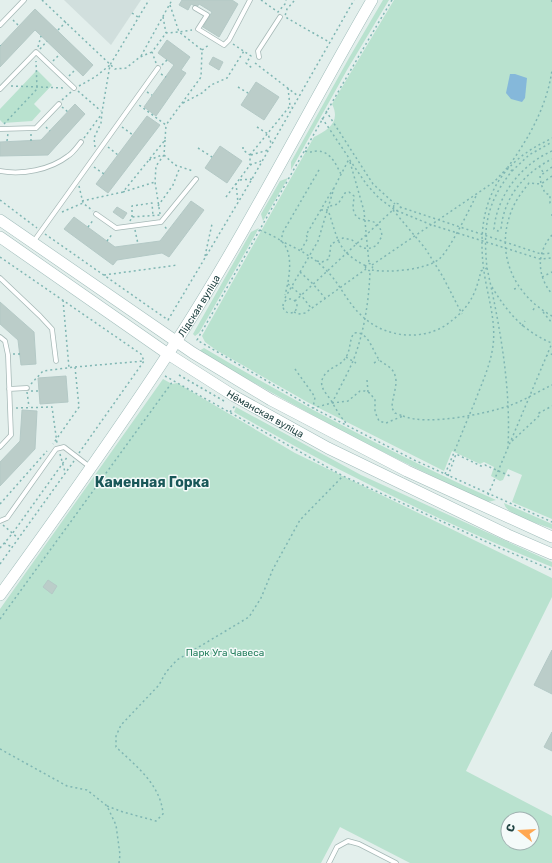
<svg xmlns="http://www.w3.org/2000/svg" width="552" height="863" font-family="Rubik,sans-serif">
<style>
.built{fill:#d1dfdd}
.green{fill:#b9e2cf;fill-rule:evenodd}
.water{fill:#85b8da}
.building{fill:#bbcdc9;stroke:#b4c9c6}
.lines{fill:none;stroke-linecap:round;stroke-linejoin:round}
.service-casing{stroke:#a5b8b6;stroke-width:5.5}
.secondary-casing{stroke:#a0bcba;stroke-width:12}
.path{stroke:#7fb6b3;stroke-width:1.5;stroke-dasharray:2 3;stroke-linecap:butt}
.service{stroke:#fff;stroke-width:4}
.secondary{stroke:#fff;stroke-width:11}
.labels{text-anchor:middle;stroke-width:3;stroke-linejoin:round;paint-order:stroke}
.street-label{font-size:10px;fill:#204342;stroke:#f4faf9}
.park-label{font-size:10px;fill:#257f5e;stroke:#f4faf9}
.district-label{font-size:14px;font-weight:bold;fill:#195758;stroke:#f4faf9}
</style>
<rect width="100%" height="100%" fill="#e3efec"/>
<!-- built -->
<path class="built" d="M64,0H141L111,45Z"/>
<!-- green -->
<path class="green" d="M383,0H389L347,70L291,170V162L349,58Z
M394,0H552V519L512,502L522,475L508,469L503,480L500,481L491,476L494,467L484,462L480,464L452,451L444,471L309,403L216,350L205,342L202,336L314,137C328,130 341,122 332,104Z
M37,70L52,85L34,104L41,111L32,121L3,123L0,120V109Z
M288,178L263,221L261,214L280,181Z
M259,228L199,333L195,336L193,334L251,232Z
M204,348C299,404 395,455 496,500L488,502C388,457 294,407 199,351Z
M163,379L172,384L177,383L295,453L552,578V597L466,771L552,816V863H410L340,827L321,863H0V609ZM508,819H532V843H508Z
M236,407L361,475L552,562V567C443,523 336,471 234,412Z
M504,503L552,524V529C541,524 506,516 504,503Z"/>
<!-- water -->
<path class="water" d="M510,74H515L527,78L525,98L522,102L511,99L506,93Z"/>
<!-- building -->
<path class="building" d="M182,0H232L238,4L219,37L203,27L212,12L199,4L197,7L191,4L188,10L179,5Z
M35,9L93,65L83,76L35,30L0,67V46Z
M167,40L190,57L181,70L186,73L156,116L144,107L174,65L158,53Z
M213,57L223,62L219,70L209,64Z
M256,82L279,97L264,120L241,105Z
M75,104L85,114L48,155L0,156V142L41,140Z
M147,116L160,125L108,193L96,184Z
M220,146L242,161L227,183L205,168Z
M191,201L204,210L169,257L162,253L117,260L113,265L64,229L74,217L115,247L160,241Z
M117,207L127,213L123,219L113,212Z
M0,302L34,332L36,364L21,365L18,340L0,324Z
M66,376L68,402L40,404L38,378Z
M22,410L37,411L35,449L0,486V462L20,441Z
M48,580L57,586L52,594L43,587Z
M552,650V694L534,685Z
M552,732V751L544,747Z"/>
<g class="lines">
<!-- service casing -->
<g class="service-casing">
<path id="service" d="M195,8L207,15L198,29L224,45L229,40L250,0
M0,25L24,0
M259,57L258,51L280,17
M0,89L36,52L74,88
M0,129L36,128L59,104
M0,171C22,175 50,170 68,156C73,153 77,147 81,142
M96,214L116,228L161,222L196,179
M34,241L158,68
M0,278L40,316L52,329L56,361
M0,337L5,341L8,355L11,435L0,447
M9,389L27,388
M0,521L7,518L56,449L64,447L90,467
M329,863L337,847L348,841L359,844L396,863"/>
</g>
<!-- secondary casing -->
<g class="secondary-casing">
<g id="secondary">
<path d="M0,220L193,353L271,400L407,471L552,537"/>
<path id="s1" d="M0,237L168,354L234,396L328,448L508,535L552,554"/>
<path id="s2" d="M0,595C63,508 125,421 183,331C251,224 308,110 372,0"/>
</g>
</g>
<!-- path -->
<path class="path" d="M42,0L115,69L126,68L140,57L152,52
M261,0L278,12L285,4L286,0
M392,0C325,112 262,227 197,340L313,408L414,460L552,522
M552,0V4
M294,1L287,9L285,16L287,18L329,42
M170,5L179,32L192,30
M132,13L138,17
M163,17L166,33
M13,20L19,26
M58,30L66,22
M233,44L251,56L246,63L252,68
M0,45V46
M38,47L41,36
M40,49L47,41
M202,50L210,44
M141,56L172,0
M53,61L60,54
M156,63L152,52L166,33L179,32L202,50L201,77L166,125
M255,63L298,96
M162,65L167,60
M161,74L166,77
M69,76L76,69
M11,86L66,88
M79,86L95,77L110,65
M238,87L248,93
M288,88L290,106
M78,91L101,111
M147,92L152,95
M62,100L71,92
M183,103L202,93L211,85L227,78L244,51
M62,107L68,112
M326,111L373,184L395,204
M322,118L349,158
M4,124L37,89L36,61
M46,127L50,131
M122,127L133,135
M257,127L268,134L271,143
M84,138L101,115
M7,141L8,133
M31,141V133
M95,147L94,138L101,123L102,112L110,65L149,0
M108,147L118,155
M243,147V150L250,155V165
M198,148L212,157
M305,151C311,153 312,151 317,151C331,151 336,165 341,174
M552,151C522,164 497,195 494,229L498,231L501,229C504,197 524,173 552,159
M164,155L175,165L193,171
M250,155L290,106L292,107
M251,155L268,150
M149,160L162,155
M350,162L364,211L369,263
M539,166L543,172
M94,167L104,174
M552,167L540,176L541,184L529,183C522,192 515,201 511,212C495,254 514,295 552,316
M319,170L283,232L281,241C298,249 314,257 327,271C340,284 347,302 360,314C382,337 420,342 446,325C468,309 475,297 481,271L487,268C483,228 486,203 512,171L508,167C529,138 547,106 552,70
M512,171L529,155L552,142
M552,176L541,184L545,193L550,195V203H552
M240,180L252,179
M236,183L238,203
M79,186L83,203L93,211
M123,192L155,182
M226,197L250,165L261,161
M0,200L37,228
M82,201L123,192L165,140L166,125L139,105
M393.5 207a3.5 3.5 0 1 1 7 0a3.5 3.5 0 1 1-7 0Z
M158,206L173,185L180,167
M400,207L541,254L552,253
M321,210H328C338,238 336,251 366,266
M393,210L425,248L443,277L462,314
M62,212L83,203
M160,214L155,182L156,166L164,155L165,140
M552,214V216
M132,217V206L152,203L153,216
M130,221L132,217L160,215
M88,227L94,219
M165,227L168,230
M135,230L138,244
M260,230C266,233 274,236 280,240C295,251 289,280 285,295
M45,234L168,320L252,179L354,0
M552,235C536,253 537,276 552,294
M107,241L113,233
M301,250L308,238L306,235L333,189
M205,256L212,224
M0,257L141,354L144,361
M317,261L322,262L329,259L331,244L343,238L352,240C360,247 366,252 377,245L382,236C379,212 359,227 354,212C352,207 354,201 354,196L349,192L345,193L338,204L330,206
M365.5 267a3.5 3.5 0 1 1 7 0a3.5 3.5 0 1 1-7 0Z
M372,265L494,182L508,167
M487,268C500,327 511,386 508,447
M372,270C388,273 424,270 438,260C449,252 470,208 477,194
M300,272L313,284L325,298
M104,275L178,265
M542,277L552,272
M288,284L301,295L311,308
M492,287C507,312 524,332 552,343
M514,289L519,288
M285,298L318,241L334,188L349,159L367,185L379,198L395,210L432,225L540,259L552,258
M283 306a7 7 0 1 1 14 0a7 7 0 1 1-14 0Z
M63,300L69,368
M295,301L394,209
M533,310L536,306
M294,312L298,314L305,313L366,269
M543,312L552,323
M522,326L525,321
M13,354H20
M546,356L552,354
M346,357L356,363
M374,363L379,360
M75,367L144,361
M295,369L315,397L313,408L332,403C339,389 347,375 353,361C364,333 369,301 370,271
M179,375L224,401
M165,376L343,476L500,548L552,570
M367,380L368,392
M31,384L43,371L75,367L79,407L53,444
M31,391H39
M27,392L29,407
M332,403L348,401L360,391H365L370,393L375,400V412L379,421L386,423L403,416L395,413L392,408C392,399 396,390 396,381C395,365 383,366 378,358C372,349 368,331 354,333C349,340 351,349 346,357C342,365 333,366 327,372C315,385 326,392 332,402C337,411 341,418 348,425
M16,408L52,407L57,443
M230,412L234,407L232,406
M403,416C427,426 486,414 511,405C525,400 539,391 552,385
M512,441L540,415L539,413L552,406
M79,453L144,361
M60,454L65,472
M445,474C455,451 464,427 474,404C481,385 490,367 493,346C496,322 489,301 485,278C477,230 483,183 526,153C534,147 543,143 552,138
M448,476L456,454L481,466L485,465L510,476
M488,495L552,343
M0,504L47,451
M3,525L18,538
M4,543L12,547
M0,548L12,534L68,456
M0,564L74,461
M0,619L173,381
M0,749L67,786L87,790L107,806L116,825L120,855L119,863
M107,806L123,812L156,821L163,814C161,785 136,766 116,747V736L121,725L159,685L166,672L177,660L249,617L261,598L273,569L300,520L343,476"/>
<!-- service -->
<use href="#service" class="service"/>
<!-- secondary -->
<use href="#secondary" class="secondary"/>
</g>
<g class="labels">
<!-- street labels -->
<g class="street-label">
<text dy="4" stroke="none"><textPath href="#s2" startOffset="351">Лідская вуліца</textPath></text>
<text dy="4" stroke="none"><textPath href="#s1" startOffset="319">Нёманская вуліца</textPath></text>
</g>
<!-- park labels -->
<g class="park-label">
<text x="225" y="656">Парк Уга Чавеса</text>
</g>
<!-- district labels -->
<g class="district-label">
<text x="152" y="487">Каменная Горка</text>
</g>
</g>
<!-- north arrow -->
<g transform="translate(520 831) rotate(288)"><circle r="19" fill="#f4faf9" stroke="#9fb1b0"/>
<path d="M0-3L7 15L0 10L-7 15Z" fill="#ffa751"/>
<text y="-6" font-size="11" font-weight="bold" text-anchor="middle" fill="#204342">С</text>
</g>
</svg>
